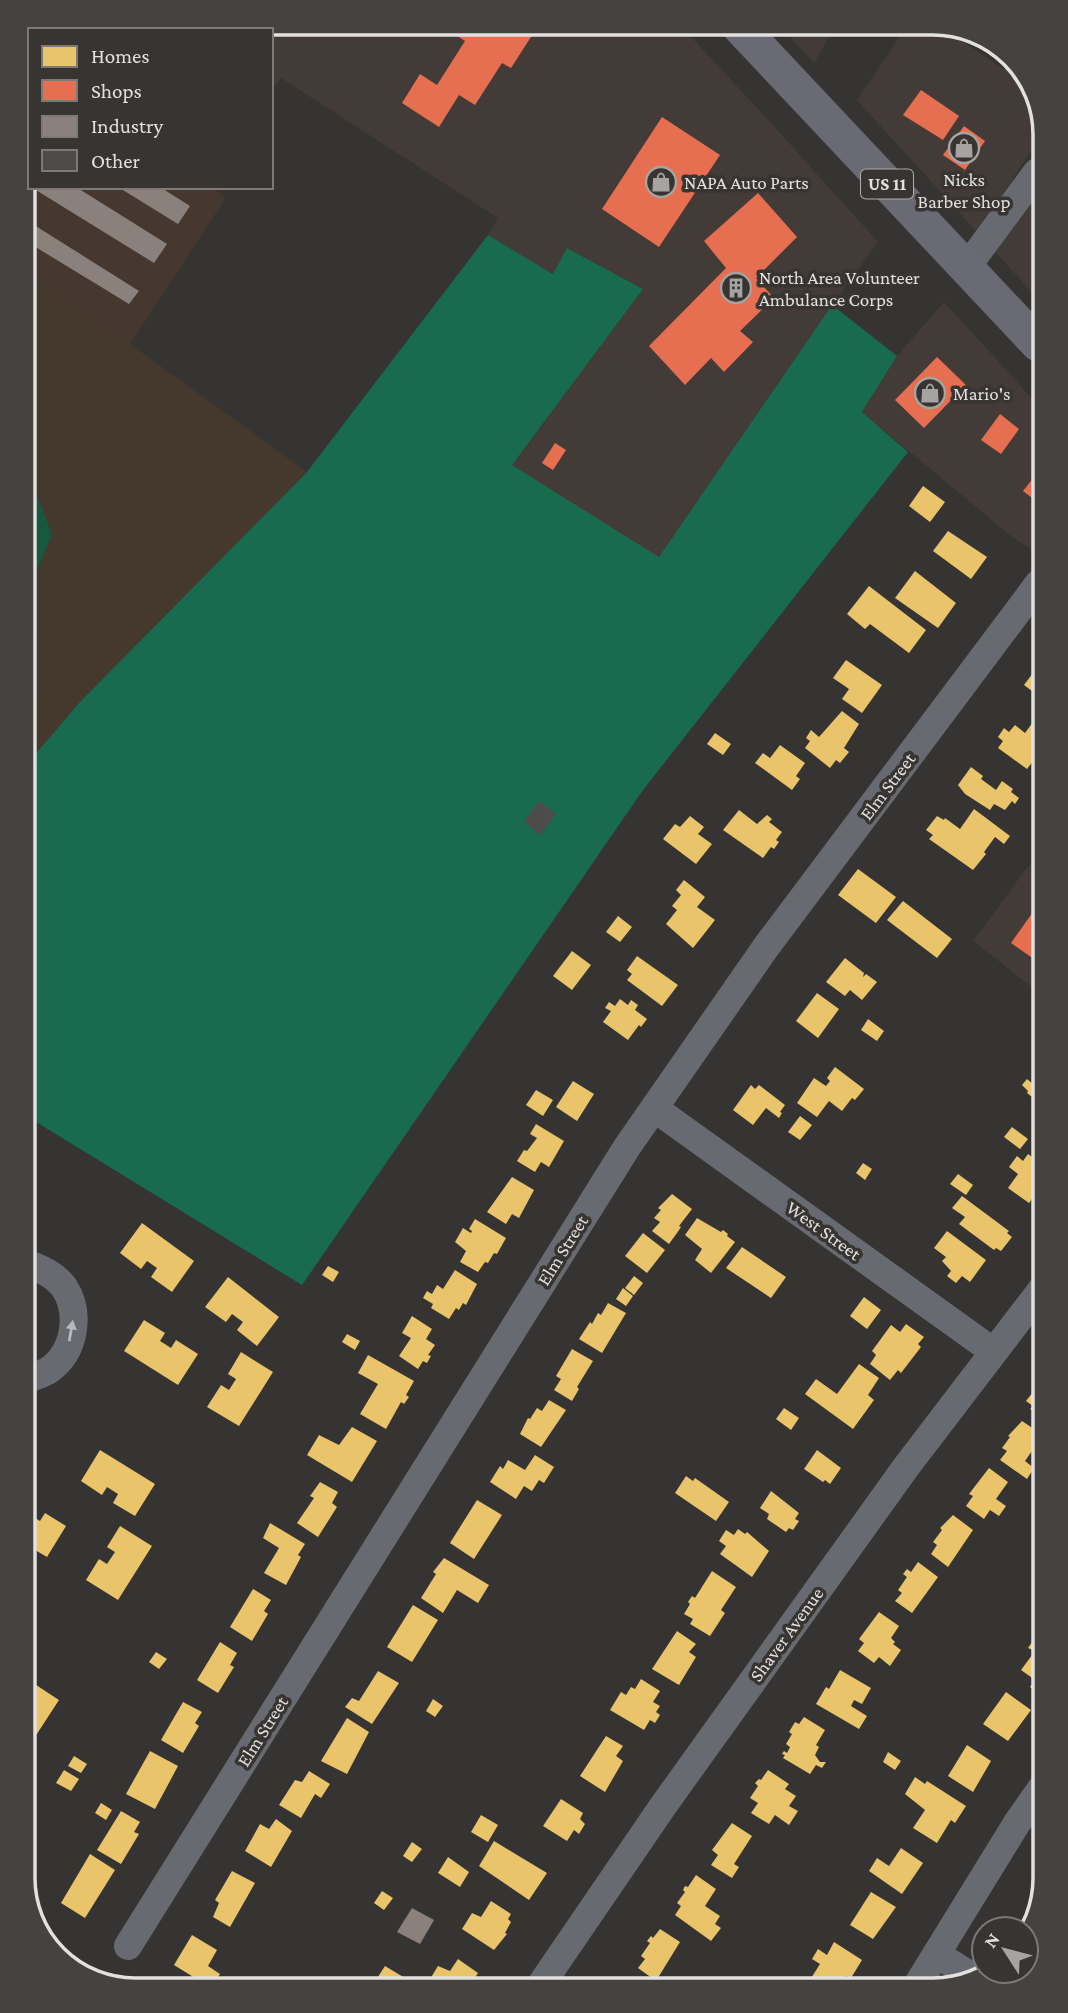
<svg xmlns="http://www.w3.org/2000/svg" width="1068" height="2013" font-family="'Crimson Pro',serif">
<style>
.built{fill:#433b37}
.industrial{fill:#46372f}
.education{fill:#44392c}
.green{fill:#185740}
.forest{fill:#196b4f}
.homes{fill:#e9c46a}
.shops{fill:#e76f51}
.industry{fill:#8a817c}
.building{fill:#4d4c4b}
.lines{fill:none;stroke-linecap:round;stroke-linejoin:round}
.minor{stroke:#686a72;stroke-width:28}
.major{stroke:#696a73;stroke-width:35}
.oneway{fill:#b8b7ba}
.labels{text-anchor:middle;stroke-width:7;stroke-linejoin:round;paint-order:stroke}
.shield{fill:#373432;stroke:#afadac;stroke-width:2}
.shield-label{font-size:18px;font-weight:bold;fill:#e3e1e0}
.poi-label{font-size:19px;fill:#e3e1e0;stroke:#373432;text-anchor:start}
.street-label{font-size:19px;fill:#e3e1e0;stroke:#373432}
.rim{fill:none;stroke:#e3e1e0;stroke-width:3.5}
</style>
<rect width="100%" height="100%" fill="#363433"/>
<!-- built -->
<path class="built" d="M135,23H678L760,111L878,242L832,305L659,558L512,465L643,289L568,248L554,274L488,235L498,218L281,78L271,92V30H118Z
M777,23H837L814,63Z
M909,23H936L1037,92V142L1013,178L1037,197L1038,299L857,100Z
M944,302L1038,405L1039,554L1011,536L862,412L897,356Z
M1040,850L1041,994L973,941Z"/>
<!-- industrial -->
<path class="industrial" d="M30,113V187H214L225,199L130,344L24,271L23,128Z"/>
<!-- education -->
<path class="education" d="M24,271L130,344L307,472L80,702L26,765Z"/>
<!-- green -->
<path class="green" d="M25,481L34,488L52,534L31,585L25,584Z"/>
<!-- forest -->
<path class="forest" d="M488,235L553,274L567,248L643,289L512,465L659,557L832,305L897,356L862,412L908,452L643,790L302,1285L28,1117L26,765L80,702L307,472Z"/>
<!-- homes -->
<path class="homes" d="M923,486L945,502L930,522L909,506Z
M948,531L987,557L971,579L933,551Z
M915,571L956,603L938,628L895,598Z
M869,586L926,630L909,653L870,624L865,629L847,614Z
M846,660L882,685L862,713L842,699L849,689L833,678Z
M1039,665V691L1040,697L1024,685Z
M842,711L859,724L844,748L849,752L840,763L836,760L830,768L805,748L810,741L806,738L811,730L819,737Z
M1036,718L1040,720V739L1036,741L1040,744V752L1027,769L998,748L1003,741L998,737L1004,728L1009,732L1015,725L1025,733Z
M715,733L731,744L723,755L707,744Z
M780,745L805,763L796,776L800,779L792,790L755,763L763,753L770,758Z
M971,767L983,776L981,779L996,790L1002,781L1013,789L1011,792L1019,798L1015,804L1012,801L1005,810L994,804L990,810L965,794L958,785Z
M974,809L1010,836L1004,844L995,837L984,852L986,854L973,870L929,839L933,835L926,830L937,816L944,820L945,818L960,829Z
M739,810L757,824L767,815L772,819L769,822L782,832L776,840L779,842L774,849L771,847L763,858L723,830Z
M690,816L704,827L698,834L712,844L696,864L663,839L675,824L680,827Z
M858,869L896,897L876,923L838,895Z
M684,880L705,897L697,907L715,920L693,948L666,924L677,910L672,906L681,895L676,890Z
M903,901L952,939L937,958L887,920Z
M618,916L632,927L620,942L606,932Z
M572,951L591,965L572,990L553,976Z
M637,956L678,985L662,1006L627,980L632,974L627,970Z
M845,958L864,973L863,977L866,974L877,982L862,1000L850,990L845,996L826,982Z
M817,993L839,1009L818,1038L796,1021Z
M620,999L628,1005L631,1000L638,1005L635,1010L647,1019L641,1027L639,1025L628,1040L603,1022L611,1011L605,1008L609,1002L615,1006Z
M868,1019L884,1031L877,1041L861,1030Z
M835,1067L864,1089L855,1100L852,1098L842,1111L829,1101L817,1117L797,1103L814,1078L826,1086L830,1081L827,1078Z
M1027,1079L1033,1084L1036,1082L1041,1086V1104L1027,1093L1028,1091L1022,1085Z
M573,1081L594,1094L577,1121L556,1107Z
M751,1085L755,1089L759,1085L785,1105L780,1112L782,1113L779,1118L766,1108L753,1125L733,1110Z
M536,1090L553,1100L543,1116L526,1105Z
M800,1116L812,1125L800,1140L788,1132Z
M536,1124L564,1141L549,1167L541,1162L535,1172L517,1161L524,1150L527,1151L537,1138L530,1134Z
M1012,1127L1028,1139L1020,1149L1004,1137Z
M1028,1154L1042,1164L1038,1169L1042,1172V1185L1029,1203L1008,1188L1018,1174L1009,1167L1017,1156L1023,1161Z
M863,1163L872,1169L865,1180L856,1173Z
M958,1174L973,1185L966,1195L950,1184Z
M512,1177L534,1190L519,1218L512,1214L506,1224L487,1212Z
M672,1194L692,1209L679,1226L681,1227L677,1233L669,1244L652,1231L660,1222L654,1218L661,1210L658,1208Z
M962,1196L1009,1231L1007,1233L1012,1237L1001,1251L996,1248L994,1250L959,1224L965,1217L952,1208Z
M697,1218L721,1232L723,1230L728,1234L727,1236L735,1242L711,1273L695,1260L702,1249L685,1235Z
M475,1219L506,1238L497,1254L494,1253L488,1263L485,1262L478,1272L460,1262L466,1251L455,1242L463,1228L471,1233L472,1231L469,1229Z
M142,1223L194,1261L172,1292L151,1277L157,1268L147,1261L141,1269L120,1253Z
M947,1231L986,1260L970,1282L962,1276L956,1283L947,1276L951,1271L942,1261L946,1257L934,1248Z
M643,1233L665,1250L647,1273L625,1256Z
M742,1247L786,1277L771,1298L726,1268Z
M328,1266L339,1272L333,1282L322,1275Z
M455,1270L477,1284L466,1305L463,1303L459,1310L456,1308L449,1319L431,1308L433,1304L423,1298L427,1291L432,1294L437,1285L443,1289Z
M634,1276L643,1283L634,1295L625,1288Z
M228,1277L279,1317L257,1346L237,1330L243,1322L232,1314L226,1322L205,1307Z
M623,1288L633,1296L626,1306L616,1299Z
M864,1297L881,1310L867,1329L850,1316Z
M608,1303L626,1313L602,1353L579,1339L590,1322L592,1324L598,1313L601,1315Z
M412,1316L432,1329L426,1339L435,1345L428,1355L431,1356L427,1363L423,1361L418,1369L399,1356L411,1338L402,1333Z
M144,1320L165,1333L160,1341L171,1348L176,1340L198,1354L178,1385L124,1351Z
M906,1324L924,1337L918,1344L921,1347L901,1373L898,1370L890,1380L870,1364L876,1355L872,1351L891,1325L900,1332Z
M347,1334L360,1341L355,1350L342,1342Z
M572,1349L593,1361L577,1387L579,1389L572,1401L554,1390L561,1379L556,1376Z
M241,1352L273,1372L239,1426L207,1407L221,1385L229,1390L236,1379L228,1374Z
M368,1355L414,1381L406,1395L409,1397L404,1404L401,1402L386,1429L360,1414L378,1384L358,1373Z
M859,1364L879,1378L868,1395L874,1400L853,1429L805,1394L816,1379L837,1394Z
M1037,1387L1043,1391V1418L1030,1409L1033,1406L1026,1401Z
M549,1400L566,1410L541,1447L520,1434L528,1418L530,1419L537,1408L542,1411Z
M784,1408L799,1418L791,1430L776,1419Z
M1022,1421L1043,1435L1025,1461L1034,1468L1027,1479L1000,1460L1007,1451L1002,1448L1010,1437L1008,1436Z
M352,1427L377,1441L352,1482L307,1455L319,1435L339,1445Z
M100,1450L155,1484L135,1516L113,1503L118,1494L107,1487L102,1495L81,1481Z
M817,1450L841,1468L830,1484L825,1480L823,1482L804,1469Z
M535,1455L554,1467L544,1483L539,1480L532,1491L524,1486L516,1499L490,1482L500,1466L503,1469L508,1460L525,1470Z
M989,1468L1008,1482L996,1499L1006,1506L999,1516L990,1510L984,1519L966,1506L973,1496L969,1494Z
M686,1476L693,1481L695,1478L729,1502L716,1521L675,1493Z
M320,1482L338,1492L332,1503L337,1507L318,1537L297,1523L314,1498L310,1496Z
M771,1491L799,1513L795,1519L799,1521L793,1530L789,1528L786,1532L767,1519L769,1514L760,1508Z
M477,1500L502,1515L474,1559L450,1543Z
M45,1513L66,1526L47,1557L30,1547V1515L40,1521Z
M953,1515L973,1530L948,1567L931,1554L937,1545L933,1542L942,1530L940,1528Z
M270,1523L305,1544L298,1555L301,1557L286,1585L264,1573L279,1548L263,1538Z
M120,1526L152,1546L118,1600L86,1580L99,1559L107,1564L115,1552L107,1547Z
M738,1529L745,1534L747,1532L769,1551L752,1577L720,1554L726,1546L719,1541L726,1530L734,1535Z
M444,1558L489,1585L478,1603L457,1590L443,1613L421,1598L436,1574L433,1572Z
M918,1562L938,1577L912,1613L895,1601L902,1593L898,1590L907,1577L903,1574L907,1569L911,1572Z
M712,1571L736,1587L721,1610L725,1613L710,1636L690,1624L693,1619L684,1614L690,1604L688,1602L692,1596L695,1598Z
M253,1589L271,1600L264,1611L268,1614L252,1641L230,1627Z
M413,1605L438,1620L412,1662L387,1647Z
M879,1612L899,1626L891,1638L895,1642L893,1644L901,1650L890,1666L879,1657L874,1663L858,1651L864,1643L859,1639Z
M677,1631L696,1644L689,1652L696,1657L679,1685L652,1669Z
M1035,1638L1044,1642V1691L1041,1696L1030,1687L1035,1680L1021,1670L1035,1651L1028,1648Z
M220,1642L237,1653L230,1665L234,1667L218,1693L197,1680Z
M156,1652L167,1659L159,1669L149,1662Z
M840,1670L871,1688L862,1704L854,1700L851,1706L867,1716L859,1729L816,1704L826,1687L829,1689Z
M378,1671L399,1683L372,1724L345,1707L352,1698L359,1701Z
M641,1679L660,1691L653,1702L660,1706L656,1712L660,1715L655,1723L650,1720L644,1730L610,1710L621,1692L626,1695L631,1687L635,1689Z
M30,1681L59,1700L31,1743Z
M1006,1692L1031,1710L1008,1741L983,1724Z
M433,1699L443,1706L435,1717L426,1711Z
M183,1702L202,1712L195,1723L199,1726L183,1753L161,1740Z
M804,1717L825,1730L816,1745L819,1747L815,1755L820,1762H826L822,1768L816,1765L810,1774L783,1758L785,1755L782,1754L784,1751L787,1753L790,1747L786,1744L792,1734L789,1732L795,1722L799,1724Z
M347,1718L369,1732L347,1774L321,1761Z
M606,1736L623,1746L616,1756L623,1761L605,1792L580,1776Z
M967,1745L991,1761L973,1792L948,1776Z
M150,1751L178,1766L155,1809L126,1794Z
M888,1752L901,1761L895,1770L883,1762Z
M74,1756L87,1764L81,1773L68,1766Z
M64,1770L79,1779L71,1791L56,1783Z
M768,1770L789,1784L785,1789L796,1796L789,1806L798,1811L789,1825L775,1815L769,1824L751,1813L758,1803L750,1798L758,1786L755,1783L759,1779L761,1780Z
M309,1771L330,1784L321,1798L315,1794L301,1818L279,1805L295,1780L302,1782Z
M915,1777L925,1784L927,1781L966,1806L955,1823L951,1820L937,1843L913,1828L925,1810L905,1794Z
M561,1799L583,1813L580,1819L585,1824L579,1834L574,1830L567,1841L543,1826Z
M101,1803L112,1810L106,1820L95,1813Z
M121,1811L140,1822L134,1832L139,1834L121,1864L97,1850Z
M481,1815L498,1825L488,1842L471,1832Z
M276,1819L292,1831L271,1867L245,1851L260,1824L269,1829Z
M732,1823L752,1836L734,1864L739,1867L732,1878L711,1865L718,1855L712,1850Z
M494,1841L547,1873L529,1900L479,1866Z
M412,1842L422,1849L412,1862L403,1856Z
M901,1848L923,1863L902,1894L869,1871L877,1858L889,1866Z
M90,1854L115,1870L85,1918L61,1903Z
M448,1857L469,1872L460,1887L438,1873Z
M232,1871L255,1883L230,1927L213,1917L219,1903L215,1900Z
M696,1875L716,1889L705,1906L720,1916L715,1924L721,1928L711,1941L675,1915L681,1906L677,1903L685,1892L683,1890L685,1886L688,1887Z
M382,1891L393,1898L384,1910L374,1903Z
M871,1892L896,1907L873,1939L850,1925Z
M491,1901L511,1914L508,1919L511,1922L505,1933L507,1934L494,1950L462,1929L472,1913L481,1917Z
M1031,1907L1035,1911L1027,1939L1026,1929H1016Z
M660,1929L680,1942L656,1981L638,1968L645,1959L641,1956L650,1943L647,1941L651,1936L653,1938Z
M192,1935L217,1950L208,1966L220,1974L211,1988L174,1965Z
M834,1942L862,1960L851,1978L846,1976L842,1983H808L820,1964L812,1959L818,1949L827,1955Z
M458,1959L478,1973L469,1987H431L427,1984L438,1966L450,1971Z
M385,1966L405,1978L400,1987L381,1988L374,1983Z"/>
<!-- shops -->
<path class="shops" d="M464,23H540L511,68L502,63L475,105L459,95L439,127L402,103L420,74L437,85L465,41L456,35Z
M921,90L959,116L943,140L903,115Z
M662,117L720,155L659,247L602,209Z
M964,126L985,141L965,170L943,155Z
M758,193L797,237L756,278L774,298L740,331L753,342L724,372L711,358L685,385L649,346L726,268L704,241Z
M937,357L966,385L924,428L895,400Z
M1000,414L1019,429L1001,454L981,440Z
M555,443L566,450L553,470L542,463Z
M1038,472V474L1039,503L1023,491Z
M1040,902L1041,964L1011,943Z"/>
<!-- industry -->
<path class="industry" d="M23,155L30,159V186L23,182Z
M31,187H76L167,244L154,263Z
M118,187H160L190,206L178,224Z
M23,218L139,291L129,304L24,240Z
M412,1908L434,1920L420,1944L397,1932Z"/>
<!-- building -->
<path class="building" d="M539,801L556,814L540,835L524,822Z"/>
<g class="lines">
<!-- minor -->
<path class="minor" d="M966,268L1037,172
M654,1108L994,1352
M28,1264C42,1269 55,1275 64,1287C81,1313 75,1352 49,1370C43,1374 35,1376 29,1379
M128,1946L627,1147L766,947L1039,583
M938,1955L978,1980
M919,1982L1017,1823L1045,1783
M540,1986L663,1806L906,1467L1042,1289"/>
<!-- major -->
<path class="major" d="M736,23L1038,344"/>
</g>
<!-- one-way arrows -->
<defs><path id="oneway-solid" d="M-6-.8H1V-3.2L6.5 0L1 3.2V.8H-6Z" transform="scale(1.75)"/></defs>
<use class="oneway" href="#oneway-solid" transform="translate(71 1331) rotate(-80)"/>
<!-- icons -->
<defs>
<g id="shop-ring" transform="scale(1.575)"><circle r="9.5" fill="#373432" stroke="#a6a4a3" stroke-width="1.5"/><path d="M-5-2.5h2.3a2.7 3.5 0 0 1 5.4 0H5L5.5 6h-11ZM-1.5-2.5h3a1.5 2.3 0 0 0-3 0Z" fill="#a6a4a3"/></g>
<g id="building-ring" transform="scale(1.575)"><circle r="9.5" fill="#373432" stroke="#a6a4a3" stroke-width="1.5"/><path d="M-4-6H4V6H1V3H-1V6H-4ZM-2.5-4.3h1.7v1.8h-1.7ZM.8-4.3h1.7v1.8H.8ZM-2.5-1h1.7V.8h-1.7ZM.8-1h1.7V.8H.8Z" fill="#a6a4a3"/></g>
</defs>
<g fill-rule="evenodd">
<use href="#shop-ring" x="964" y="148"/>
<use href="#shop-ring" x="661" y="182"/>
<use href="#building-ring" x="736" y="288"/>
<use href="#shop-ring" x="930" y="393"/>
</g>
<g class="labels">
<!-- shield labels -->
<rect class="shield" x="861" y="169.5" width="52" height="29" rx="5"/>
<g class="shield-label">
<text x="887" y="190">US 11</text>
</g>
<!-- poi labels -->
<g class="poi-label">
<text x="964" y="186" text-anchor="middle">Nicks<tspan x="964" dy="22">Barber Shop</tspan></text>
<text x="684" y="189">NAPA Auto Parts</text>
<text x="759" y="284">North Area Volunteer<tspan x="759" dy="22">Ambulance Corps</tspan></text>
<text x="953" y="400">Mario's</text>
</g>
<!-- street labels -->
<g class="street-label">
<text transform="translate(887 786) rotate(-53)" y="7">Elm Street</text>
<text transform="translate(824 1230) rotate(36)" y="7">West Street</text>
<text transform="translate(562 1250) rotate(-58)" y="7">Elm Street</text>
<text transform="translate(786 1634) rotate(-54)" y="7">Shaver Avenue</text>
<text transform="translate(262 1731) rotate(-58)" y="7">Elm Street</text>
</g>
</g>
<!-- crop -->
<path d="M0 0H1068V2013H0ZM135 35H933A100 100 0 0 1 1033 135V1878A100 100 0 0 1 933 1978H135A100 100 0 0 1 35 1878V135A100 100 0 0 1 135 35Z" fill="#454240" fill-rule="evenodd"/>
<path class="rim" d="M135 35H933A100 100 0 0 1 1033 135V1878A100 100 0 0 1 933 1978H135A100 100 0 0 1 35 1878V135A100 100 0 0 1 135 35Z"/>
<!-- legend -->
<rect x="28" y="28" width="245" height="161" fill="#373432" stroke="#7c7978" stroke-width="2"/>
<rect x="42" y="46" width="35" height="21" fill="#e9c46a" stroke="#7c7978" stroke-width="2"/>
<text x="91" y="63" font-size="21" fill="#e3e1e0">Homes</text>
<rect x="42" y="80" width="35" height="21" fill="#e76f51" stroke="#7c7978" stroke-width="2"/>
<text x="91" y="98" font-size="21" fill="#e3e1e0">Shops</text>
<rect x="42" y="116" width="35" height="21" fill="#8a817c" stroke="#7c7978" stroke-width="2"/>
<text x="91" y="133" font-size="21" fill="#e3e1e0">Industry</text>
<rect x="42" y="150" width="35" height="21" fill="#4d4c4b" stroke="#7c7978" stroke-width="2"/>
<text x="91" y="168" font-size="21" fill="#e3e1e0">Other</text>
<!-- north arrow -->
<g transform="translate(1005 1950) rotate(306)"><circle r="33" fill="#373432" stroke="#7c7978" stroke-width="2"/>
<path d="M0-5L12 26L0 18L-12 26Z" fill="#a6a4a3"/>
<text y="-10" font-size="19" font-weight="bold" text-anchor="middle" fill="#e3e1e0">N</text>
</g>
</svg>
